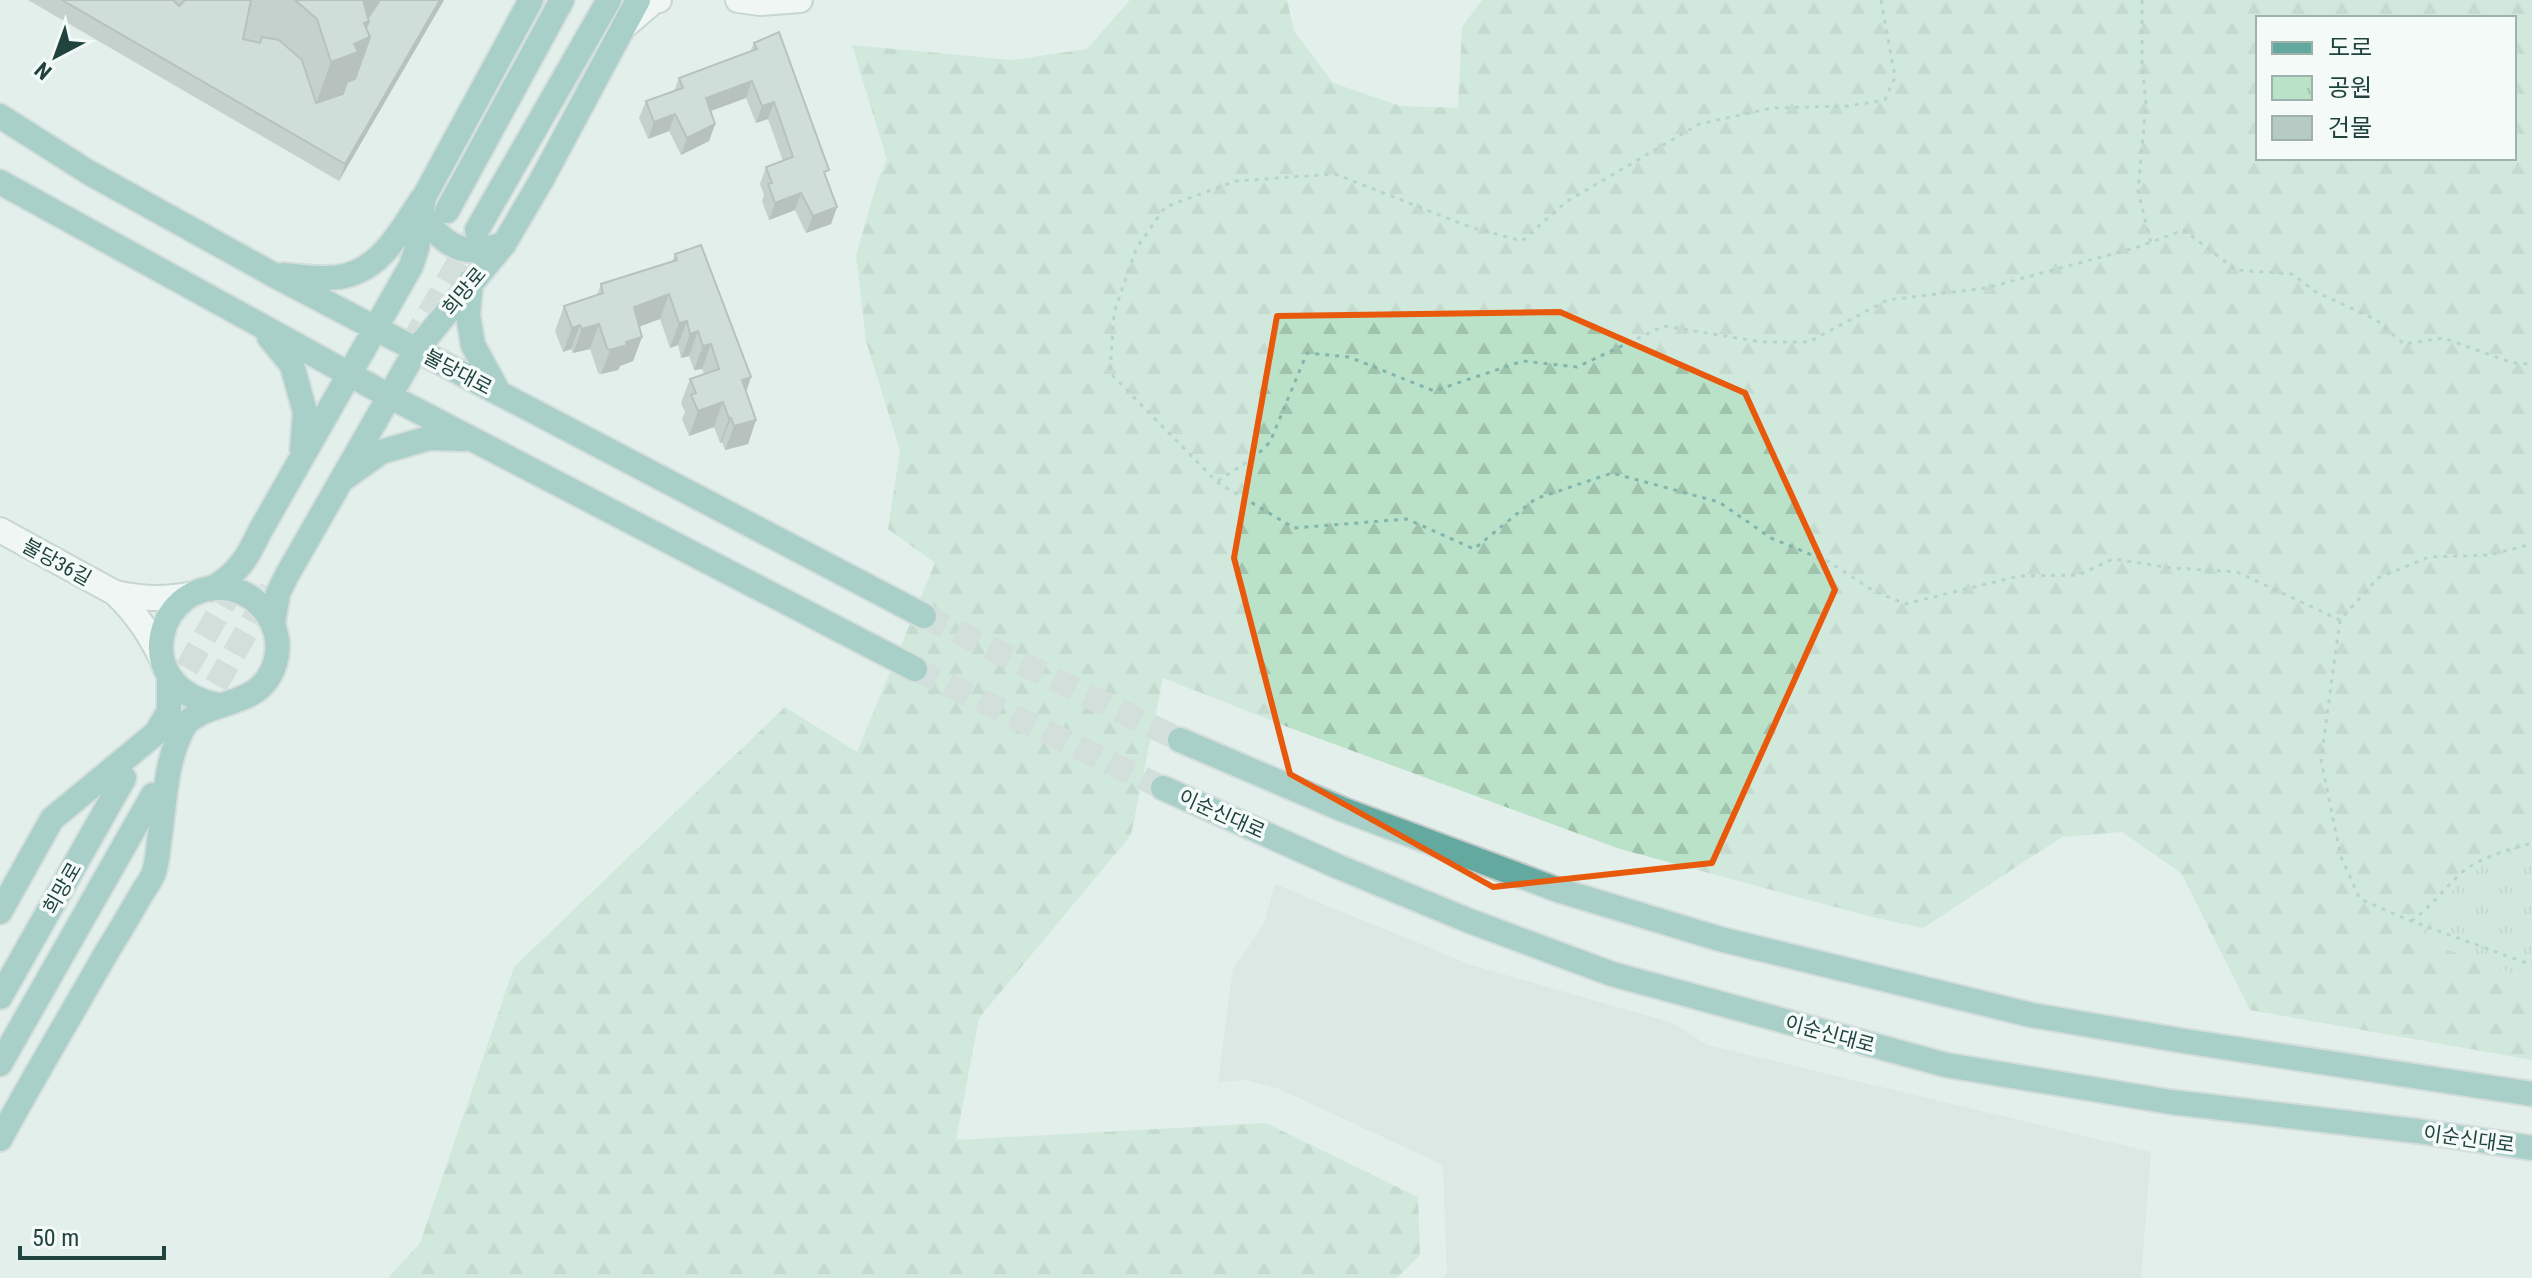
<svg xmlns="http://www.w3.org/2000/svg" width="2532" height="1278" font-family="'Roboto Condensed','Noto Sans KR',sans-serif">
<style>
.built{fill:#d1dfda}
.forest{fill:url(#forest-firs);fill-rule:evenodd}
.park{fill:url(#park-tufts)}
.lines{fill:none;stroke-linecap:round;stroke-linejoin:round}
.major-tunnel{stroke:#bccdc8;stroke-width:24;stroke-dasharray:24 12;stroke-linecap:butt}
.minor-casing{stroke:#a5b8b3;stroke-width:28}
.major-casing{stroke:#c1cac9;stroke-width:28}
.path{stroke:#80b6ab;stroke-width:3;stroke-dasharray:4 6;stroke-linecap:butt}
.minor{stroke:#fff;stroke-width:24}
.major{stroke:#63a99f;stroke-width:24}
.wall{fill:#9eaea9}
.shaded-wall{fill:#818d89}
.building{fill:#b8cac4;stroke:#818d89;stroke-width:2}
.marked{fill:none;stroke:#e8590c;stroke-width:6;stroke-linejoin:round}
.labels{text-anchor:middle;stroke-width:7;stroke-linejoin:round;paint-order:stroke}
.street-label{font-size:20px;fill:#20433d;stroke:#f4faf8}
</style>
<defs>
<pattern id="forest-firs" width="22" height="20" patternUnits="userSpaceOnUse" patternTransform="scale(2)"><rect width="22" height="20" fill="#bae2c9"/><path d="M5 1l3.5 6h-7zM16 11l3.5 6h-7z" fill="#a0c3ae"/></pattern>
<pattern id="park-tufts" width="24" height="20" patternUnits="userSpaceOnUse" patternTransform="scale(2)"><rect width="24" height="20" fill="#bae2c9"/><path d="M3 7l-1-3M5 7V3M7 7l1-3M15 17l-1-3M17 17v-4M19 17l1-3" fill="none" stroke="#a0c3ae"/></pattern>
</defs>
<rect width="100%" height="100%" fill="#e3efeb"/>
<!-- built -->
<path class="built" d="M1275,884L1471,965L1673,1023L1707,1045L2151,1152L2141,1278H1443L1447,1273L1443,1165L1277,1088L1246,1080L1218,1082L1233,969L1264,924Z"/>
<!-- forest -->
<path class="forest" d="M1130,0H1287L1294,31L1333,83L1401,106L1458,108L1462,27L1482,0H2532V844L2501,855L2422,940L2532,981V1060L2250,1010L2181,873L2122,832L2062,837L1923,928L1872,917L1620,849L1293,729L1163,678L1131,835L979,1018L956,1140L1266,1123L1418,1197L1420,1255L1397,1278H388L420,1243L514,967L785,707L857,752L935,563L888,529L900,451L866,341L856,255L877,182L887,160L852,45L1012,60L1087,49ZM2258,18H2514V158H2258Z"/>
<!-- park -->
<path class="park" d="M2532,844V981L2422,940L2459,880L2501,855Z"/>
<g class="lines">
<!-- major-tunnel -->
<path class="major-tunnel" d="M411,345L476,232
M924,616L1180,740
M915,669L1163,788
M169,700L240,575
M198,716L271,589"/>
<!-- minor casing -->
<g class="minor-casing">
<path id="minor" d="M738,0L760,3L800,0
M625,26L654,1L659,0
M0,530L115,593
M162,659C149,633 136,613 115,593C142,599 165,600 193,594"/>
</g>
<!-- major casing -->
<g class="major-casing">
<path id="major" d="M0,116L88,172L272,274L924,616
M0,182L389,396L915,669
M447,211L562,0
M422,213C433,233 454,253 478,250C487,249 496,246 504,244
M477,230L609,0
M283,275C300,276 321,280 339,277C381,271 400,231 422,199
M471,281L468,315L473,345L499,393
M269,337L292,365L305,412L302,450
M346,477L381,452L429,438L464,439
M211,589C237,575 248,557 260,531L411,266L417,248L424,197L531,0
M273,624L278,593L287,575L416,350L504,244L541,181L638,0
M1180,740L1344,810L1558,890L1720,939L2031,1015L2184,1041L2532,1094
M1163,788L1339,867L1467,920L1612,974L1946,1065L2171,1102L2417,1131L2532,1148
M0,912L52,819L156,733L169,711V677
M0,997L124,778
M0,1064L153,795
M0,1139C35,1075 72,1013 108,950C120,931 131,912 142,893C146,886 152,879 154,872C157,863 158,851 159,842C165,804 165,758 185,725C189,719 193,718 199,714C229,699 263,702 275,663C285,631 263,596 231,589C159,575 124,687 218,705"/>
</g>
<!-- path -->
<path class="path" d="M1881,0L1895,77L1885,100L1848,106L1772,108L1699,124L1566,202L1522,241L1470,227L1335,174L1236,181L1165,207L1136,249L1114,313L1110,373L1217,482L1294,528L1407,519L1474,549L1535,499L1612,473L1719,502L1771,538L1829,562L1874,591L1905,604L2019,576L2079,575L2113,559L2173,568L2237,572L2340,620L2378,578L2429,557L2490,555L2532,544
M2142,0V63L2146,103L2138,191L2151,243
M1218,481L1256,456L1270,442L1307,353L1349,357L1434,391L1523,361L1577,367L1664,326L1762,342H1809L1887,300L1986,288L2135,248L2184,230L2236,270L2292,274L2316,292L2375,319L2404,344L2443,338L2513,363L2532,364
M2340,620L2321,760L2341,857L2360,899L2411,921L2532,965
M2411,921C2430,908 2441,892 2457,877C2477,857 2506,851 2532,843"/>
<!-- minor -->
<use href="#minor" class="minor"/>
<!-- major -->
<use href="#major" class="major"/>
</g>
<!-- wall -->
<path class="wall" d="M28,0H444L339,181Z
M754,43L826,178L837,207L831,224L806,233L795,210L769,220L762,201L764,195L760,184L766,167L783,161L768,119L756,123L746,98L710,111L715,124L709,141L681,155L669,131L648,139L639,118L646,101L674,91L679,78L750,52Z
M675,254L751,377L746,391L756,420L748,444L725,450L722,442L720,443L714,427L689,436L682,419L685,412L681,403L690,379L704,374L702,369L694,370L689,356L681,358L678,345L670,348L660,319L639,326L642,337L633,361L620,366L618,370L601,374L598,373L590,349L573,353L571,349L563,352L555,331L564,306L597,295L601,284L672,262Z"/>
<!-- shaded-wall -->
<path class="shaded-wall" d="M362,0H383L349,95L310,120L331,62Z
M440,0H444L339,181L345,164Z
M752,81L746,98L700,115L706,98Z
M774,102L768,119L756,123L762,106Z
M675,114L669,131L648,139L654,122Z
M715,124L709,141L681,155L687,138Z
M801,193L795,210L769,220L775,203Z
M837,207L831,224L806,233L813,216Z
M669,294L660,319L625,332L634,307Z
M687,321L678,345L670,348L679,323Z
M599,324L590,349L573,353L582,329Z
M580,325L571,349L563,352L572,328Z
M698,331L689,356L681,358L690,334Z
M642,337L633,361L620,366L618,370L601,374L610,350L626,342Z
M711,344L702,369L694,370L703,346Z
M751,377L743,401L742,380Z
M723,402L714,427L689,436L698,411Z
M729,418H731L722,442L720,443Z
M756,420L748,444L725,450L734,426Z"/>
<!-- building -->
<path class="building" d="M62,0H173L179,6L185,0H251L243,39L260,43L262,37L279,40L302,60L316,103L343,94L347,82L355,79L370,37L366,28L369,21L368,18L380,0H440L345,164Z
M295,0H363L369,21L364,23L370,37L354,44L358,52L331,62L317,19Z
M779,32L829,170L824,172L837,207L813,216L801,193L775,203L768,184L772,183L766,167L793,157L774,102L762,106L752,81L706,98L715,124L687,138L675,114L654,122L646,101L683,88L679,78L757,49L754,43Z
M701,245L751,377L742,380L756,420L734,426L731,418H729L723,402L698,411L691,395L696,393L690,379L719,369L711,344L703,346L698,331L690,334L687,321L679,323L669,294L634,307L642,337L626,342L627,345L610,350L607,348L599,324L582,329L580,325L572,328L564,306L603,293L601,284L677,260L675,254Z"/>
<!-- marked area -->
<path d="M0 0H2532V1278H0ZM1560,312L1745,393L1835,590L1712,863L1493,887L1290,774L1234,558L1277,316Z" fill="#e3efeb" fill-opacity=".55" fill-rule="evenodd"/>
<path class="marked" d="M1560,312L1745,393L1835,590L1712,863L1493,887L1290,774L1234,558L1277,316Z"/>
<g class="labels">
<!-- street labels -->
<g class="street-label">
<text transform="translate(464 291) rotate(-50)" y="7">희망로</text>
<text transform="translate(458 372) rotate(28)" y="7">불당대로</text>
<text transform="translate(57 562) rotate(29)" y="7">불당36길</text>
<text transform="translate(1222 814) rotate(24)" y="7">이순신대로</text>
<text transform="translate(62 888) rotate(-60)" y="7">희망로</text>
<text transform="translate(1830 1034) rotate(15)" y="7">이순신대로</text>
<text transform="translate(2469 1139) rotate(8)" y="7">이순신대로</text>
</g>
</g>
<!-- legend -->
<rect x="2256" y="16" width="260" height="144" fill="#f4faf8" stroke="#9fb1ad" stroke-width="2"/>
<rect x="2272" y="42" width="40" height="12" fill="#63a99f" stroke="#9fb1ad" stroke-width="2"/>
<text x="2328" y="56" font-size="24" fill="#20433d">도로</text>
<rect x="2272" y="76" width="40" height="24" fill="url(#park-tufts)" stroke="#9fb1ad" stroke-width="2"/>
<text x="2328" y="96" font-size="24" fill="#20433d">공원</text>
<rect x="2272" y="116" width="40" height="24" fill="#b8cac4" stroke="#9fb1ad" stroke-width="2"/>
<text x="2328" y="136" font-size="24" fill="#20433d">건물</text>
<!-- north arrow -->
<g transform="translate(56 56) rotate(221)" stroke="#f4faf8" stroke-width="6" paint-order="stroke">
<path d="M0-6L14 30L0 20L-14 30Z" fill="#20433d"/>
<text y="-12" font-size="22" font-weight="bold" text-anchor="middle" fill="#20433d">N</text>
</g>
<!-- scale -->
<path d="M20 1246v12h144v-12" fill="none" stroke="#20433d" stroke-width="4"/>
<text x="32" y="1246" font-size="24" fill="#20433d" stroke="#f4faf8" stroke-width="6" paint-order="stroke">50 m</text>
</svg>
